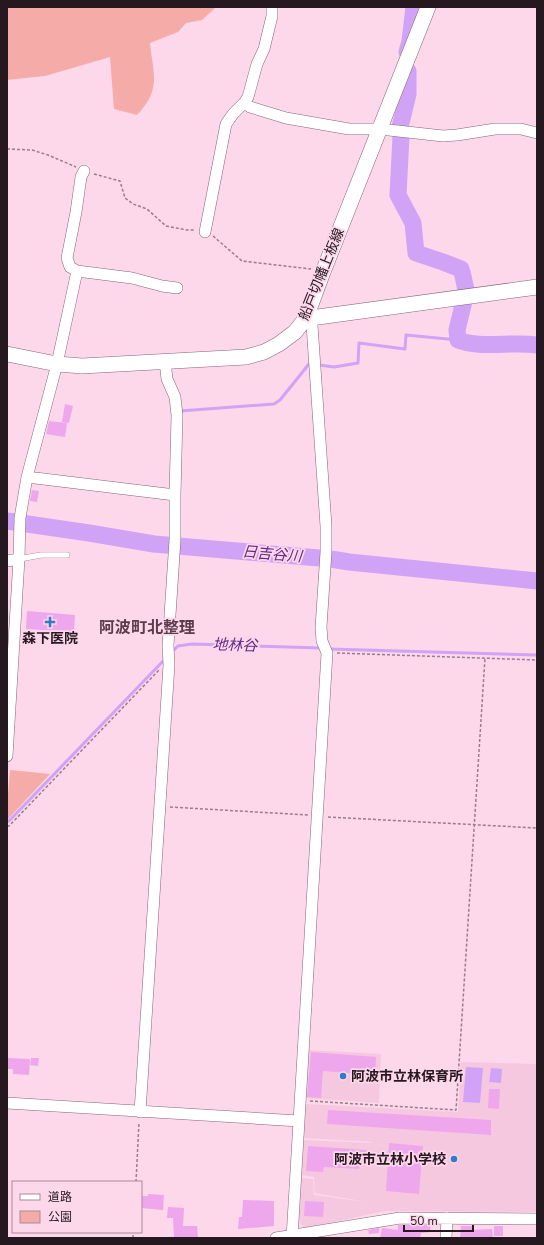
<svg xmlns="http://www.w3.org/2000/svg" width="544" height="1245" font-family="'Nunito Sans','Noto Sans JP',sans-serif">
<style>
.built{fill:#f6c8e0}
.green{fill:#f5aca8}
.water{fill:#d0a3f6}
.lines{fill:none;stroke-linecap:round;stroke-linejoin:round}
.stream{stroke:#d0a3f6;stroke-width:3}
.river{stroke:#d0a3f6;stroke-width:17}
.building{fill:#eea6ed}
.lane-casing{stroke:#866577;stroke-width:6}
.street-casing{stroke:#866577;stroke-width:12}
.secondary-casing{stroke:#866577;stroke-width:16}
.path{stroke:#987d8a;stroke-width:1.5;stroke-dasharray:3 2;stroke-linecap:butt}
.lane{stroke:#fff;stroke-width:5.5}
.street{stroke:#fff;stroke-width:11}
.secondary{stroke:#fff;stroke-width:15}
.poi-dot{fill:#307ccc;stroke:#fdd7ea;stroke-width:1.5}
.labels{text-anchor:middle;stroke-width:3.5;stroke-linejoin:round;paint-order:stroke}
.street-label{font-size:14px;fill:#26181f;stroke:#fdd7ea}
.poi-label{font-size:14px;font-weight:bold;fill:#26181f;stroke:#fdd7ea}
.water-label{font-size:15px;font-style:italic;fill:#622a88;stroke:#fdd7ea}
.quarter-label{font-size:16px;font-weight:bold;fill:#5b3d4d;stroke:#fdd7ea}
</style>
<rect width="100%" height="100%" fill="#fdd7ea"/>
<!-- built -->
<path class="built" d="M308,1050L381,1054L379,1103L305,1098Z
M461,1062L537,1064V1212L385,1211L305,1228L298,1221L299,1178L313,1179L314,1195L367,1202L368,1195L367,1202L315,1193L314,1177L301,1175L303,1140L371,1143L372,1142L303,1138L306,1104L458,1112Z"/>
<!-- green -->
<path class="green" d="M7,7H216L202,20L186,23L178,32L150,43C153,75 162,88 137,115L114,109L110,57L45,76L7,80Z
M10,770L50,774L8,819L7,806Z"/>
<!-- water -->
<path class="water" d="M466,1067L483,1068L480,1103L463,1102Z
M491,1068L502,1069L501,1083L489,1082Z"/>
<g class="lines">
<!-- stream -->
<path class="stream" d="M319,365L334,367L358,363L359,343L405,349L406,335L458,340
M180,411L274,404L280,400L309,364H312
M329,649L537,655
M172,652L178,646L192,644L321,648
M7,821H9L166,658"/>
<!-- river -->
<path class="river" d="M407,52L410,41L414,7
M400,127L408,94V71
M401,136L398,195L413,223L416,253L443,262L461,269L463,276L466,290
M464,301L457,330L458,340C479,349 513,341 537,345
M7,521L89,533L154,544L331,559L349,562L537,581"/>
</g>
<!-- building -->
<path class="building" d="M65,404L73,406L69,423L62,422Z
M49,421L67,423L65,437L46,434Z
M32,490L39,491L37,502L30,501Z
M27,611L75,615L74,632L26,629Z
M311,1052L376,1057L375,1081L363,1080V1074L323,1071L321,1098L307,1097Z
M7,1058L30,1059L29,1075L13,1074V1069H7Z
M31,1058H39L38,1066L30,1065Z
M489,1089H500L499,1109L488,1108Z
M328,1110L491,1120V1135L327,1124Z
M389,1143L423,1146L419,1194L386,1191Z
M308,1146L367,1150L366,1163H360L359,1169L324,1167L323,1172L306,1171Z
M148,1194L164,1195L163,1210L141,1208V1196H148Z
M243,1200L274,1201V1226L238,1229L239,1217H242Z
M305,1201L324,1202L323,1217L304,1216Z
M168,1207L184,1208L183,1226H197L198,1238H174L173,1218H167Z
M398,1225H430L431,1232L421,1233L420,1238H380L382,1228L398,1230Z
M461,1226H472V1230L492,1229L493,1238H460Z
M494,1226H503V1236H494Z
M379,1228V1233L369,1234L368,1230Z"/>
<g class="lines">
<!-- lane casing -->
<g class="lane-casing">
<path id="lane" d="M19,559L41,555H67"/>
</g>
<!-- street casing -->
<g class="street-casing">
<path id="street" d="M244,103L250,107L286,118L349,129H380L443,136L457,135L495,129H521L537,133
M205,232L226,124L233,114L244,103L248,97L257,64L264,49L272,16V7
M77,271L132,278L162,286L177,288
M27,477L175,495
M7,561L19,559
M7,756L19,559L20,518L27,477L57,364L77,271L70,267L67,258L76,212L81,177L84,171
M7,1103L299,1121
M140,1112L169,665L168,645L175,540V495L177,415L175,397L167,379L165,361
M276,1238L400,1218L537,1219
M292,1238L327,653L322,641L321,627L326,552V526L312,325L306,318
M446,1238L447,1218"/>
</g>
<!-- secondary casing -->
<g class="secondary-casing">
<path id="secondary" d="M306,318L318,317L537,287
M7,354L57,364L82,366L246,357L264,352L279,344L295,332L306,318L323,272L428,7"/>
</g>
<!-- path -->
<path class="path" d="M7,149L32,150L48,155L76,167
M94,174L120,181L125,198L133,204L147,209L166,226L187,230H195
M213,236L242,261L311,269
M337,653L537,660
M170,807L308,815
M328,817L537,828
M7,826H9L159,670
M310,1101L456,1110L485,658
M136,1182L139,1122
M133,1238V1232"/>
<!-- lane -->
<use href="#lane" class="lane"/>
<!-- street -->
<use href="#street" class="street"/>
<!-- secondary -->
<use href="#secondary" class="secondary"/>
</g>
<!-- markers -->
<g class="poi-dot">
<path d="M48 616h4v4h4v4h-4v4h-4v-4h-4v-4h4z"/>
<circle cx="343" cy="1076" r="4"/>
<circle cx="454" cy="1159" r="4"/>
</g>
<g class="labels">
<!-- street labels -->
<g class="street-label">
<text transform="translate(321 274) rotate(-68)" y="5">船戸切幡上板線</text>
</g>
<!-- poi labels -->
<g class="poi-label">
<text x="50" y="643">森下医院</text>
<text x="351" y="1081" text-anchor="start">阿波市立林保育所</text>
<text x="446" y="1164" text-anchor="end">阿波市立林小学校</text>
</g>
<!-- water labels -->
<g class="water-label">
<text transform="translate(272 554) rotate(5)" y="5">日吉谷川</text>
<text transform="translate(235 645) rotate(2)" y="5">地林谷</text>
</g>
<!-- quarter labels -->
<g class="quarter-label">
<text x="147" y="633">阿波町北整理</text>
</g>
</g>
<!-- border -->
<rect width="544" height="1245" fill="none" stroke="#26181f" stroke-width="16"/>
<!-- legend -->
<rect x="12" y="1181" width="130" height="52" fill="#fdd7ea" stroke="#a78b99"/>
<rect x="20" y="1194" width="20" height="6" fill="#ffffff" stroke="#a78b99"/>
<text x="48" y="1201" font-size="12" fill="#26181f">道路</text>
<rect x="20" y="1211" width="20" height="12" fill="#f5aca8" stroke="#a78b99"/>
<text x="48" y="1221" font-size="12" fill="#26181f">公園</text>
<!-- scale -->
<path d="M404 1225v6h69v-6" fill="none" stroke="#26181f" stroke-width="2"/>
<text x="410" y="1225" font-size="12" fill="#26181f" stroke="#fdd7ea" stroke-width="3" paint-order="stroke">50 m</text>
</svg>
